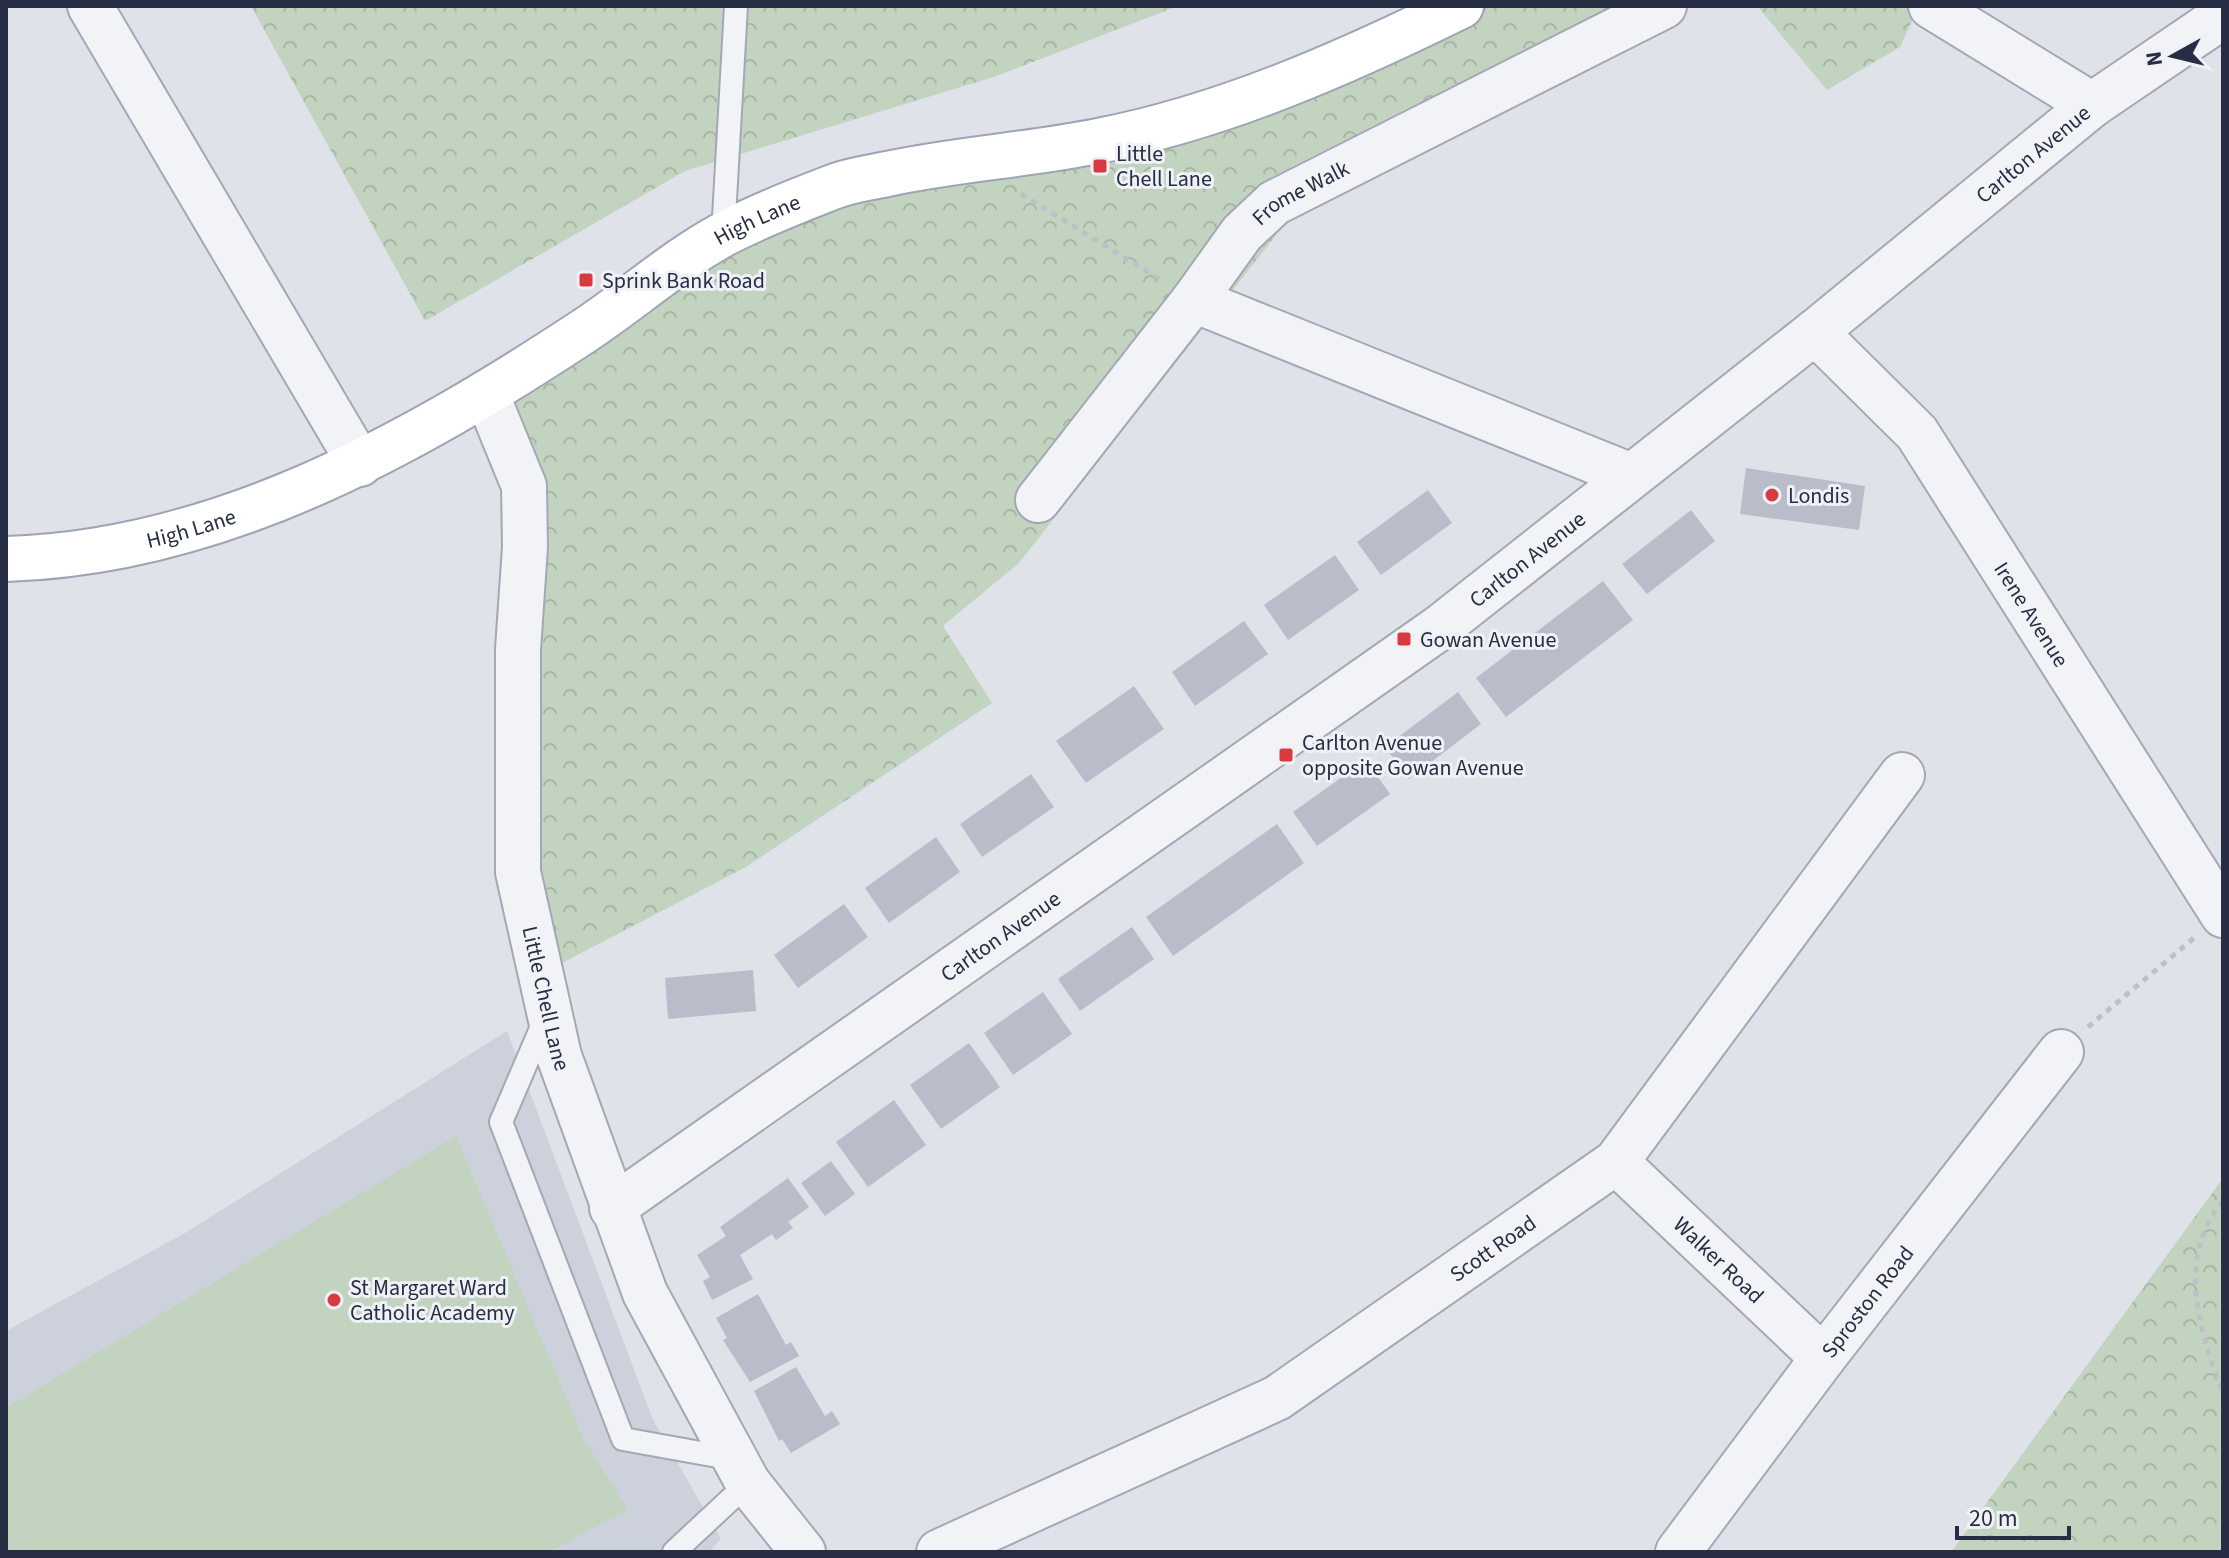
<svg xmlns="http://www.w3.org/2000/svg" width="2229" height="1558" font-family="'Source Sans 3',sans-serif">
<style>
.built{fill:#cdd1dc}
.park{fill:url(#park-crowns)}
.garden{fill:#c2d4c0}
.building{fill:#b9bdca}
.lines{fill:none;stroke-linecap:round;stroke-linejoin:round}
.service-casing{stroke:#a4a8b4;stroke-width:26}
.minor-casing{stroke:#a4a8b4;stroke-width:48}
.tertiary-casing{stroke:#a4a8b4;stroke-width:48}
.primary-casing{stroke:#9ea4b6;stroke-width:48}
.path{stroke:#bdc0c8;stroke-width:5;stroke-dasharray:6 6;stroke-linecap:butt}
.service{stroke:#f2f3f7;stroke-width:22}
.minor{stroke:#f2f3f7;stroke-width:44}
.tertiary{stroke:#f2f3f7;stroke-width:44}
.primary{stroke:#fff;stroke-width:44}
.poi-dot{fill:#d73b40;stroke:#eff1f7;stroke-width:3}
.labels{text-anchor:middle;stroke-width:6;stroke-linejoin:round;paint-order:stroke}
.poi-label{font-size:22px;fill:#272d42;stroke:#eff1f7;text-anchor:start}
.street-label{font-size:22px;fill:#272d42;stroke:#eff1f7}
</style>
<defs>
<pattern id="park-crowns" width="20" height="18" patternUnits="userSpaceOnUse" patternTransform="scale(2)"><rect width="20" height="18" fill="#c2d4c0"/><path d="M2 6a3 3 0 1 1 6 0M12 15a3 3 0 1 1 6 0" fill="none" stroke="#a7b6a6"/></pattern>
</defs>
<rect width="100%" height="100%" fill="#dfe2e9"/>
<!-- built -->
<path class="built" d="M507,1031L653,1420L721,1539L709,1552H6V1331L185,1233Z"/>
<!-- park -->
<path class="park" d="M251,6H1178L994,77L685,171L425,321Z
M1460,6H1683L1287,221L1019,563L943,626L992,703L746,867L541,974L525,547L486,393L723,235L1099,141Z
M1757,6H1919L1900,47L1827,90Z
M2223,1178V1552H1951Z"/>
<!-- garden -->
<path class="garden" d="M456,1136L584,1440L628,1510L548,1552H6V1408Z"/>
<!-- building -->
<path class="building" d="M1746,468L1865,486L1859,530L1740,514Z
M1428,490L1452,523L1381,575L1357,542Z
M1691,510L1715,541L1647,594L1622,564Z
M1335,555L1359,590L1288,640L1264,605Z
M1603,581L1633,620L1506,717L1476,678Z
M1244,621L1268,654L1195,706L1172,672Z
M1134,686L1164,729L1086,783L1056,741Z
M1458,692L1481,724L1409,779L1385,747Z
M1366,760L1390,794L1317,846L1293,812Z
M1031,774L1054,807L982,857L960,824Z
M1277,824L1304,863L1173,956L1146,917Z
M936,837L960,872L889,923L865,888Z
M844,904L868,937L798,988L774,955Z
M1132,927L1154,959L1080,1011L1058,979Z
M753,970L756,1011L668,1019L665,978Z
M1043,992L1072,1034L1013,1075L984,1033Z
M969,1043L1000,1087L941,1129L910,1085Z
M894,1100L926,1145L868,1187L836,1142Z
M831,1161L855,1194L825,1216L801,1183Z
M788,1178L809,1207L788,1222L793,1228L776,1240L772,1234L740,1255L753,1279L712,1300L703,1281L710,1277L697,1255L726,1236L720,1227Z
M758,1294L786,1345L791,1342L799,1356L750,1382L723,1340L727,1338L716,1318Z
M796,1367L825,1416L832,1411L840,1424L791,1453L782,1439L779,1441L754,1391Z"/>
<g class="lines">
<!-- service casing -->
<g class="service-casing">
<path id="service" d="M723,235L736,6
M546,1017L501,1122L623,1439L734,1459
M674,1552L748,1483"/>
</g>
<!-- minor casing -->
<g class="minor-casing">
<g id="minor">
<path d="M1931,6L2092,105"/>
<path d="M1194,300L1629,475"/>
<path id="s1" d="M1815,332L1917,433L2223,915"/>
<path id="s2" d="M1038,500L1194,300L1242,233L1274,203L1664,6"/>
<path id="s3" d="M1616,1162L1823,1358"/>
<path id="s4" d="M612,1208L1439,628L1815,332L2092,105L2223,16"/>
<path id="s5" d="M939,1552L1277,1398L1616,1162L1902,775"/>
<path id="s6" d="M1678,1552L1823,1358L2061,1052"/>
</g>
</g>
<!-- tertiary casing -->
<g class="tertiary-casing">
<g id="tertiary">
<path d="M90,6L360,464"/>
<path id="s7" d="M486,393L524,486L525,547L518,649V872L559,1056L645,1293L748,1483L803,1552"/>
</g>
</g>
<!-- primary casing -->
<g class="primary-casing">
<g id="primary">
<path id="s8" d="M6,559C217,553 409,446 581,333C629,302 674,261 724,234C758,216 797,201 833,187C850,180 869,178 887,174C957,159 1028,155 1098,141C1224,117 1347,62 1461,6"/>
</g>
</g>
<!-- path -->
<path class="path" d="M1021,194L1159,279
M2088,1027L2194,938
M2223,1201C2175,1256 2200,1334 2223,1393"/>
<!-- service -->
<use href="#service" class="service"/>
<!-- minor -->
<use href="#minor" class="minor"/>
<!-- tertiary -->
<use href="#tertiary" class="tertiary"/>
<!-- primary -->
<use href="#primary" class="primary"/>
</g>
<!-- markers -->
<g class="poi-dot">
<rect x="1092" y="158" width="16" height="16" rx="4"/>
<rect x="578" y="272" width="16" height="16" rx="4"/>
<circle cx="1772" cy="495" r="8"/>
<rect x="1396" y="631" width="16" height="16" rx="4"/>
<rect x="1278" y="747" width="16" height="16" rx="4"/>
<circle cx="334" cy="1300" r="8"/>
</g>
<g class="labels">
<!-- poi labels -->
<g class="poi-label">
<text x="1116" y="161">Little<tspan x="1116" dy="25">Chell Lane</tspan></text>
<text x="602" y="288">Sprink Bank Road</text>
<text x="1788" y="503">Londis</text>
<text x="1420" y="647">Gowan Avenue</text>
<text x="1302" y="750">Carlton Avenue<tspan x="1302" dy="25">opposite Gowan Avenue</tspan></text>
<text x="350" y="1295">St Margaret Ward<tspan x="350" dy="25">Catholic Academy</tspan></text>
</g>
<!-- street labels -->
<g class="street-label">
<text dy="8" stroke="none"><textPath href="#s4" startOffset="1770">Carlton Avenue</textPath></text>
<text dy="8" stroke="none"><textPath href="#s2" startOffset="408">Frome Walk</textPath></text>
<text dy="8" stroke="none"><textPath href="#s8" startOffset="836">High Lane</textPath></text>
<text dy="8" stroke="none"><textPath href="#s8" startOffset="188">High Lane</textPath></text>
<text dy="8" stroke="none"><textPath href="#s4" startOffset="1122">Carlton Avenue</textPath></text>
<text dy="8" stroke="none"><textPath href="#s1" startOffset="358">Irene Avenue</textPath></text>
<text dy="8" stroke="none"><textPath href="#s4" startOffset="474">Carlton Avenue</textPath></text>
<text dy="8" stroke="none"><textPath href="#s7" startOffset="616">Little Chell Lane</textPath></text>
<text dy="8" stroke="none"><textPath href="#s5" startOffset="634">Scott Road</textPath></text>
<text dy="8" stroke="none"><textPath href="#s3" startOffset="142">Walker Road</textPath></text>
<text dy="8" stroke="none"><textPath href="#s6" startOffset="314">Sproston Road</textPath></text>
</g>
</g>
<!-- border -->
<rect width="2229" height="1558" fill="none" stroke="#272d42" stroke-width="16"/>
<!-- north arrow -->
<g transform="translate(2173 56) rotate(262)" stroke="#eff1f7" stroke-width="6" paint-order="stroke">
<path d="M0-6L14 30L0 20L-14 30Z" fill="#272d42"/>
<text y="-12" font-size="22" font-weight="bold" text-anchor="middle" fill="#272d42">N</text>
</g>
<!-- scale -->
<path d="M1957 1526v12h112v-12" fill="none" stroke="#272d42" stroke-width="4"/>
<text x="1969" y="1526" font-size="24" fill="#272d42" stroke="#eff1f7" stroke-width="6" paint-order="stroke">20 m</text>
</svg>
